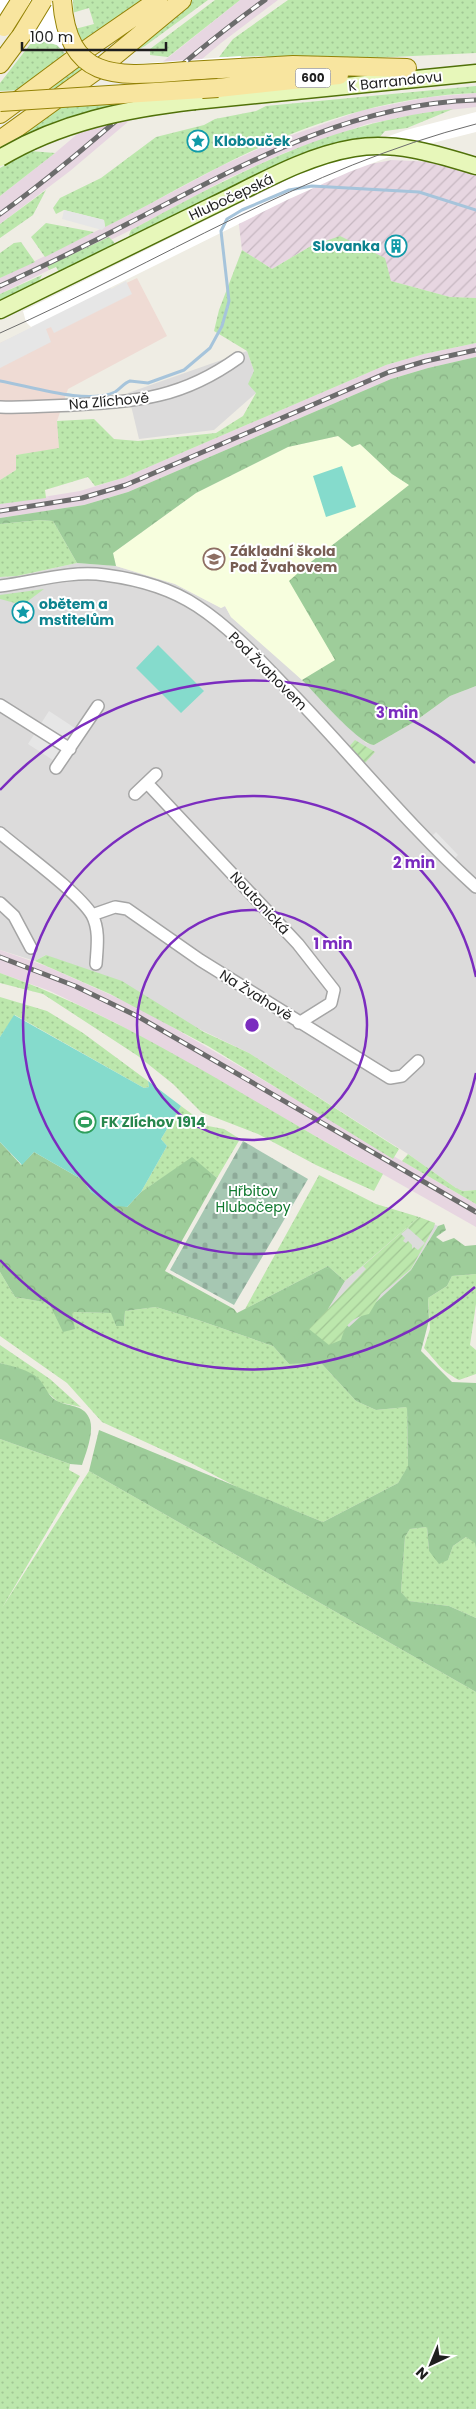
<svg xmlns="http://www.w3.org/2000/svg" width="476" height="2409" font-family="Poppins,sans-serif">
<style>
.residential{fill:#dcdbdb}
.commercial{fill:#efdbd4}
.industrial{fill:url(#industrial-furrows)}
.education{fill:#f7fede}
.railway{fill:#e7d6e1}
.grass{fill:url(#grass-dots)}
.forest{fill:url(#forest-crowns)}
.cemetery{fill:url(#cemetery-stones)}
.garden{fill:url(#garden-furrows);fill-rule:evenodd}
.pitch{fill:#85dbcc}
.parking{fill:#e6e6e6}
.pier{fill:#fff}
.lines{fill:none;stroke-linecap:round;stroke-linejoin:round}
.stream{stroke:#a6c4db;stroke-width:3}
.street-casing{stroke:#a5a5a5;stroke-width:14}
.secondary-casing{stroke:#507109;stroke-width:19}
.primary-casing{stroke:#938205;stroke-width:20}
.street{stroke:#fff;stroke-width:11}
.secondary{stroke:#e7f7ba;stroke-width:16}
.primary{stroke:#f8e59f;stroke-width:18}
.tram{stroke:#6c6c6c;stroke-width:1}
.rail-casing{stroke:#6c6c6c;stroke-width:5}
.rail{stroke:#fff;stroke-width:3;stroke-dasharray:9;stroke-linecap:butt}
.secondary-bridge-casing{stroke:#507109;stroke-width:19;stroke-linecap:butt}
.primary-bridge-casing{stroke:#938205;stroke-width:20;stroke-linecap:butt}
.secondary-bridge{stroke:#e7f7ba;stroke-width:16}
.primary-bridge{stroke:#f8e59f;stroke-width:18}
.ring{fill:none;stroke:#7b2cbf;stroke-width:2.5}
.labels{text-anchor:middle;stroke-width:4;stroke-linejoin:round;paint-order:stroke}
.shield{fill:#fff;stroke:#626262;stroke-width:1}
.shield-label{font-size:12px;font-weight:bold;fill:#1e1e1e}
.street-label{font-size:14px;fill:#1e1e1e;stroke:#fff}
.culture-label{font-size:14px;font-weight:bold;fill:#0d838f;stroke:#fff;text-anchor:start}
.education-label{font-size:14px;font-weight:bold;fill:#785e54;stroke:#fff;text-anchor:start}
.leisure-label{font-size:14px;font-weight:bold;fill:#27864d;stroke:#fff;text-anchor:start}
.park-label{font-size:14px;fill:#0f792e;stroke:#fff}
.centre{fill:#7b2cbf;stroke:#fff;stroke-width:2.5}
.ring-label{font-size:15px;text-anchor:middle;font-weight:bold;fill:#7b2cbf;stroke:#fff;stroke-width:4;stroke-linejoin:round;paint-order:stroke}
</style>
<defs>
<pattern id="industrial-furrows" width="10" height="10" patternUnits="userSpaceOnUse" patternTransform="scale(1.25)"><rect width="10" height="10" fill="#e7d6e1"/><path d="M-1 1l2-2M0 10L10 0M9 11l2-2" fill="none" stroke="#c6b7c1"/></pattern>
<pattern id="grass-dots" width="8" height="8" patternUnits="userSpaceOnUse" patternTransform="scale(1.25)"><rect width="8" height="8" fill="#bce7ac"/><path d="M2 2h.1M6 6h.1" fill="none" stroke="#a1c694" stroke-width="1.8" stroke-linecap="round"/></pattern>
<pattern id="forest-crowns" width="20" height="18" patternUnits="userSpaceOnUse" patternTransform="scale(1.25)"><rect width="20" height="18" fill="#9ecd9a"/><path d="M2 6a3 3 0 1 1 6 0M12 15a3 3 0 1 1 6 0" fill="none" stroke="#88b084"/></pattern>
<pattern id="cemetery-stones" width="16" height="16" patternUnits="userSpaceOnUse" patternTransform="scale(1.25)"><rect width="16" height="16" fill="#a6c7b2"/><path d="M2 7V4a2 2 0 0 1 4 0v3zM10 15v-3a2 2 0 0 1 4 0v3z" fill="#8eaa99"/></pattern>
<pattern id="garden-furrows" width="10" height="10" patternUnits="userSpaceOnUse" patternTransform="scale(1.25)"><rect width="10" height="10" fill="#bce7ac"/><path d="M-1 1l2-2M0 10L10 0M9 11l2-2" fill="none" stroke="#a1c694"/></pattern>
</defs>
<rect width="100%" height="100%" fill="#efede4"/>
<!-- residential -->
<path class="residential" d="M247,351L254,371L256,393L214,430L139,439L128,393Z
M77,563L116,566L175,584L221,608L225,606L231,617L293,671L366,743L374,745L414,722L450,696L476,686V1190L463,1191L456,1188L408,1154L249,1053L46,955L35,961L0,950V577L18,576Z
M419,1217L438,1226L411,1270L349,1328L328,1309L345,1281Z"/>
<!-- commercial -->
<path class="commercial" d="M137,278L167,336L68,389L57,421L60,449L16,455V470L0,480V343Z"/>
<!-- industrial -->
<path class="industrial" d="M392,160L432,162L476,174V298L450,297L391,281L311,246L272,269L242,250L236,201L279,181Z"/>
<!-- education -->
<path class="education" d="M338,436L352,447L360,444L392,474L410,485L307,565L335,661L302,680L231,617L225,606L221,608L175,584L116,566L113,553L196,493L288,447Z"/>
<!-- railway -->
<path class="railway" d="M240,0H278L221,43L70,171L0,224V196L55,153L155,68Z
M476,93V107L431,112L367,124L284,153L227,179L131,230L0,294V278L125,217L221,166L278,140L363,110L429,97Z
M476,343V357L428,368L391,379L128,492L84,505L0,518V504L80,491L123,478L386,365L424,354Z
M0,950L46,966L138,1007L402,1161L476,1204V1227L116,1023L50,991L0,973Z"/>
<!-- grass -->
<path class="grass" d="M73,0H146L83,45L75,29L94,24L89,8L72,13Z
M187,0H208L145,46L115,62Z
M215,0H240L168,57L150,55V49Z
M288,0H476V53L349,59L270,58L265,56L219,57L233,39Z
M40,40L57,45L69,58L23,90L0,91V83L32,42Z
M76,65L84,70L59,88L45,89Z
M476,86V93C387,96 298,126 219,167C181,186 144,208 105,227L104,220L64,210L56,214L53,208L60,198L101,178L156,137L204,125L215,119L256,111L266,106Z
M117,101L112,106L47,126L0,149V143L60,103Z
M453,109L407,128L385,131L378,139L133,240L129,235L131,230C239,172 328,123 453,109Z
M30,151L55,153L0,196V168Z
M46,190L33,215L0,238V224Z
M46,223L94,232L45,257L31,237Z
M340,236L385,258L391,281L450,297L476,298V343L424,354L386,365L123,478L95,486L88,477L45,490L46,498L0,504V480L16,470V455L59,448L57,421L94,419L114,439L138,441L216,433L243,416L256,393L248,384L254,371L247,351L214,331L219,310L242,250L272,269L311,246Z
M109,237L114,242V247L60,274L56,267L49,270L47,266Z
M21,242L35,262L0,278V253L14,243Z
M42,275L39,281L0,300V294Z
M39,520L53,521L77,563L17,576L0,577V524Z
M44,589L28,601L31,617L18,619L15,603L0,599V595Z
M46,955L122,981L204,1032L249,1053L399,1149L393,1159L208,1046L110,994L35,961Z
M0,973C136,1021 256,1106 383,1174L374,1191L316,1165L258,1134L201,1112L173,1084L138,1056L43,994L0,983Z
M0,997L47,1011L83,1033L148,1081L149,1087L144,1088L15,1015L0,1037Z
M181,1106L208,1126L224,1129L240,1139L217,1178L192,1158L141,1192L167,1146L161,1139Z
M408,1154L456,1188L463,1191L476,1190V1204L402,1161Z
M319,1175L376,1204L419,1217L345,1281L328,1266L245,1309Z
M0,1272L15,1297L49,1303L72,1312L112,1313L116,1326H124L125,1311L156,1307L198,1320L273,1346L289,1364L321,1363L356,1401L376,1410L407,1407L408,1467L398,1483L323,1522L237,1487L191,1463L102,1422L67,1383L0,1336Z
M476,1274V1304L470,1345L476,1350V1374L459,1380C440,1370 438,1363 424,1348L430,1329L428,1298L447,1286L452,1276Z
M0,1345L50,1379L81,1407L58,1402L46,1391L38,1379L20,1369L0,1363Z
M0,1439L70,1464L69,1470L80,1476L2,1608L89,1471L476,1692V2409H0Z
M427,1527L429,1550L448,1560L453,1546L466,1537L476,1543V1618L449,1606L408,1601L401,1592L405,1537L410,1529Z"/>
<!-- forest -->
<path class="forest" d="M476,357V686L450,696L414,722L374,745C359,744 315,693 302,680L335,660L289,581L307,565L409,485L392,474L360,444L352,447L338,436L288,447L196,493L113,553L116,566L77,563L53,521L39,520L0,524V518L84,505L128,492L391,379L428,368Z
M0,1142L21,1165L34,1152L83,1180L91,1192L127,1207L141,1192L192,1157L217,1178L165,1271L234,1309L237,1313L328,1266L345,1281L328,1309L349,1327L411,1270L438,1226L444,1224L446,1230L436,1237L443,1242L454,1238L465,1246L476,1245V1274L452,1276L447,1286L428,1298L429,1320L421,1351L452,1382L476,1383V1548L475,1543L466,1537L453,1546L448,1560L439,1564L429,1551L427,1527L410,1529L405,1537L401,1592L409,1601L449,1606L476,1618V1692L89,1471L99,1430L323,1522L398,1483L408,1466L407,1407L376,1410L356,1401L321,1363L289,1364L273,1346L198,1320L156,1307L125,1311L124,1326H116L111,1313L72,1312L75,1329L63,1332L49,1303L15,1297L0,1272Z
M0,1363C12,1366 30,1370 39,1379C46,1387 48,1397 59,1402C71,1407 85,1405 90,1420C94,1433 86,1453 82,1465L70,1464L0,1439Z"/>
<!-- cemetery -->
<path class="cemetery" d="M243,1141L308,1179L234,1305L170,1270Z"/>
<!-- garden -->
<path class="garden" d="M355,740L375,752L364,764L346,750Z
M419,1217L435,1223L434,1227L411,1269L381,1294L369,1314C352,1318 346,1323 341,1340L329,1345L309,1329L366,1269L363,1266ZM408,1228L425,1243L418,1250L414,1247L412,1249V1245L408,1241L406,1243L403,1241L405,1238L401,1234Z"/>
<!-- pitch -->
<path class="pitch" d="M342,466L356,507L326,517L313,476Z
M158,645L204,691L181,713L136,668Z
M14,1015L144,1088L149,1087L148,1081L181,1106L161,1139L167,1146L141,1192L127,1207L110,1205L91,1192L83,1180L34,1152L22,1165L0,1142V1037Z"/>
<!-- parking -->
<path class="parking" d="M64,210L104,220L105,227L102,230L62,219Z
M126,281L132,294L54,333L51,327L46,329L51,342L0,368V343L32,327L31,324L109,285L111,289Z
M49,711L81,732L59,764L28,744Z
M436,832L458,855L451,862L428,840Z"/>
<!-- pier -->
<path class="pier" d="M0,0H73L74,25L79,40L92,54L120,65L241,56L242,73L84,70L57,45L40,40L32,42L19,29L23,22L0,29Z
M476,112V132L413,148L349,172L287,200L31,327L26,322L23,311L307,170L369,143L406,130Z"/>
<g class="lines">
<!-- stream -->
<path class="stream" d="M0,381C30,386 86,405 115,392C120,389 124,383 130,381L148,383L184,370L210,348L222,326L229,301L221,231L227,219L242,210L289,190L312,186L419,192L476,210"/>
<!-- street casing -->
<g class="street-casing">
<path id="street" d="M0,407C24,408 49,406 73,405C140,401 182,398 238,358
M0,586C33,582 71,570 105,575C136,579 170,588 197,606C229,627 255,655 281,682C347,749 406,824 476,887
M0,705L70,749
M56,768L98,706
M147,783L298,944L334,990L331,1003L299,1023
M135,794L156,774
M0,833C22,852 78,892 92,915C100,930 97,948 96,964
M0,903L14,916L31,948
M92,915L115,907L127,909L200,960L390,1078L402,1076L418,1061"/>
</g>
<!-- secondary casing -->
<g class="secondary-casing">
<path id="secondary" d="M195,101L476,73
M0,310C71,275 143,240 214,205C258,184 305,156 354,148C396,141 436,154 476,166"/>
</g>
<!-- primary casing -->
<g class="primary-casing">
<path id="primary" d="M0,64L23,33
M187,71L293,65L407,68
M218,88L339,75
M0,114L90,47L158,0
M0,140L101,67L182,0"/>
</g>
<!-- street -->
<use href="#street" class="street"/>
<!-- secondary -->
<use href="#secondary" class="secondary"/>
<!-- primary -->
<use href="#primary" class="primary"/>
<!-- tram -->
<path class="tram" d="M0,333C158,263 307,167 476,124"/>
<!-- rail casing -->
<g class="rail-casing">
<path id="rail" d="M0,214C92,148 172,66 265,0
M0,286C44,266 87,245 129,223C240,166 349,104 476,100
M0,511L82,498L126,485L389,372L426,361L476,350
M0,957L75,986L139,1017L476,1212"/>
</g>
<!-- rail -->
<use href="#rail" class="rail"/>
<!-- secondary-bridge casing -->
<g class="secondary-bridge-casing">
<path id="secondary-bridge" d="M0,158C60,122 126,109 195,101"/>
</g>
<!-- primary-bridge casing -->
<g class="primary-bridge-casing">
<path id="primary-bridge" d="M62,0C68,85 121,76 187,71
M4,27L21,0
M23,33L43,0
M0,102L218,88"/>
</g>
<!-- secondary-bridge -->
<use href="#secondary-bridge" class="secondary-bridge"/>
<!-- primary-bridge -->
<use href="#primary-bridge" class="primary-bridge"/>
</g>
<!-- distance rings -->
<g class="ring">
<circle cx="252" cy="1025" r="115"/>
<path d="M476 1073A229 229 0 1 1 476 977"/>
<path d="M475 1287A344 344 0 0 1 0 1260M0 790A344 344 0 0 1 475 763"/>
</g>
<!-- icons -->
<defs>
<g id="sight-ring" transform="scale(1.125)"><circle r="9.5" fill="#fff" stroke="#0f9aa8" stroke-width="1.5"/><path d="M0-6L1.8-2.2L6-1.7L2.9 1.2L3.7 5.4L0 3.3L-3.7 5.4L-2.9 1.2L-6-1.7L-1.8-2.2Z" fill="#0f9aa8"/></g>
<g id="building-ring" transform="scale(1.125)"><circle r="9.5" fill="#fff" stroke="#0f9aa8" stroke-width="1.5"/><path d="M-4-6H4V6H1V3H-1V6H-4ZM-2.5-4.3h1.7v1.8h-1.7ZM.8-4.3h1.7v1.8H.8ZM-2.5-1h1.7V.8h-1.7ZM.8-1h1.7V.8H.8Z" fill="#0f9aa8"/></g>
<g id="school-ring" transform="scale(1.125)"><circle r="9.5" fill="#fff" stroke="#8d6e63" stroke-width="1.5"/><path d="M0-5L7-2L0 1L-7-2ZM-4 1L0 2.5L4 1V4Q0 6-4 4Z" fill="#8d6e63"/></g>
<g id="stadium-ring" transform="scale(1.125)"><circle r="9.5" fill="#fff" stroke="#2e9e5b" stroke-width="1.5"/><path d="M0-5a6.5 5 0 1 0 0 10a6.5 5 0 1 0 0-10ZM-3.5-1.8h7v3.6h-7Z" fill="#2e9e5b"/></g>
</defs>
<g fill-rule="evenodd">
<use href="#sight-ring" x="198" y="141"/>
<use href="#building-ring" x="396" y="246"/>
<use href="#school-ring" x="214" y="559"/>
<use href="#sight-ring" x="23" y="612"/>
<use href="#stadium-ring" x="85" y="1122"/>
</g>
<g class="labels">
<!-- shield labels -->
<rect class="shield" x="295.5" y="68.5" width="35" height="19" rx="4"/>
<g class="shield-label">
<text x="313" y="82">600</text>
</g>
<!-- street labels -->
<g class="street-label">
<text transform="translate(395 81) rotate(-6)" y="5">K Barrandovu</text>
<text transform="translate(231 197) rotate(-25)" y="5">Hlubočepská</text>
<text transform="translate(109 401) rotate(-5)" y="5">Na Zlíchově</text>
<text transform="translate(268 671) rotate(45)" y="5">Pod Žvahovem</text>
<text transform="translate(260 903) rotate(47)" y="5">Noutonická</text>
<text transform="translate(256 995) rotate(32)" y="5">Na Žvahově</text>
</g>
<!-- culture labels -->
<g class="culture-label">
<text x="214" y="146">Klobouček</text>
<text x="380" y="251" text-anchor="end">Slovanka</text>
<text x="39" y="609">obětem a<tspan x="39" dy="16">mstitelům</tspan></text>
</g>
<!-- education labels -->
<g class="education-label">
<text x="230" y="556">Základní škola<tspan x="230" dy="16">Pod Žvahovem</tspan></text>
</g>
<!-- leisure labels -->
<g class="leisure-label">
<text x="101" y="1127">FK Zlíchov 1914</text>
</g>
<!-- park labels -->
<g class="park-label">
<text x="253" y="1196">Hřbitov<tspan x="253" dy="16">Hlubočepy</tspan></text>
</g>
</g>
<circle cx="252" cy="1025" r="8" class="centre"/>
<g class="ring-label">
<text x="397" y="718">3 min</text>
<text x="414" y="868">2 min</text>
<text x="333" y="949">1 min</text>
</g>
<!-- north arrow -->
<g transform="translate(431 2364) rotate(224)" stroke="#ffffff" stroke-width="4" paint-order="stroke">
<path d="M0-4L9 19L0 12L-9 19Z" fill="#1e1e1e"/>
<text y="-8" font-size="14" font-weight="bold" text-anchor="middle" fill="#1e1e1e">N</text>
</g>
<!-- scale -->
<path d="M22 42v8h144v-8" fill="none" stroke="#1e1e1e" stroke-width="2.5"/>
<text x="30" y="42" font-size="15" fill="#1e1e1e" stroke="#ffffff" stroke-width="4" paint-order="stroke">100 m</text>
</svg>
